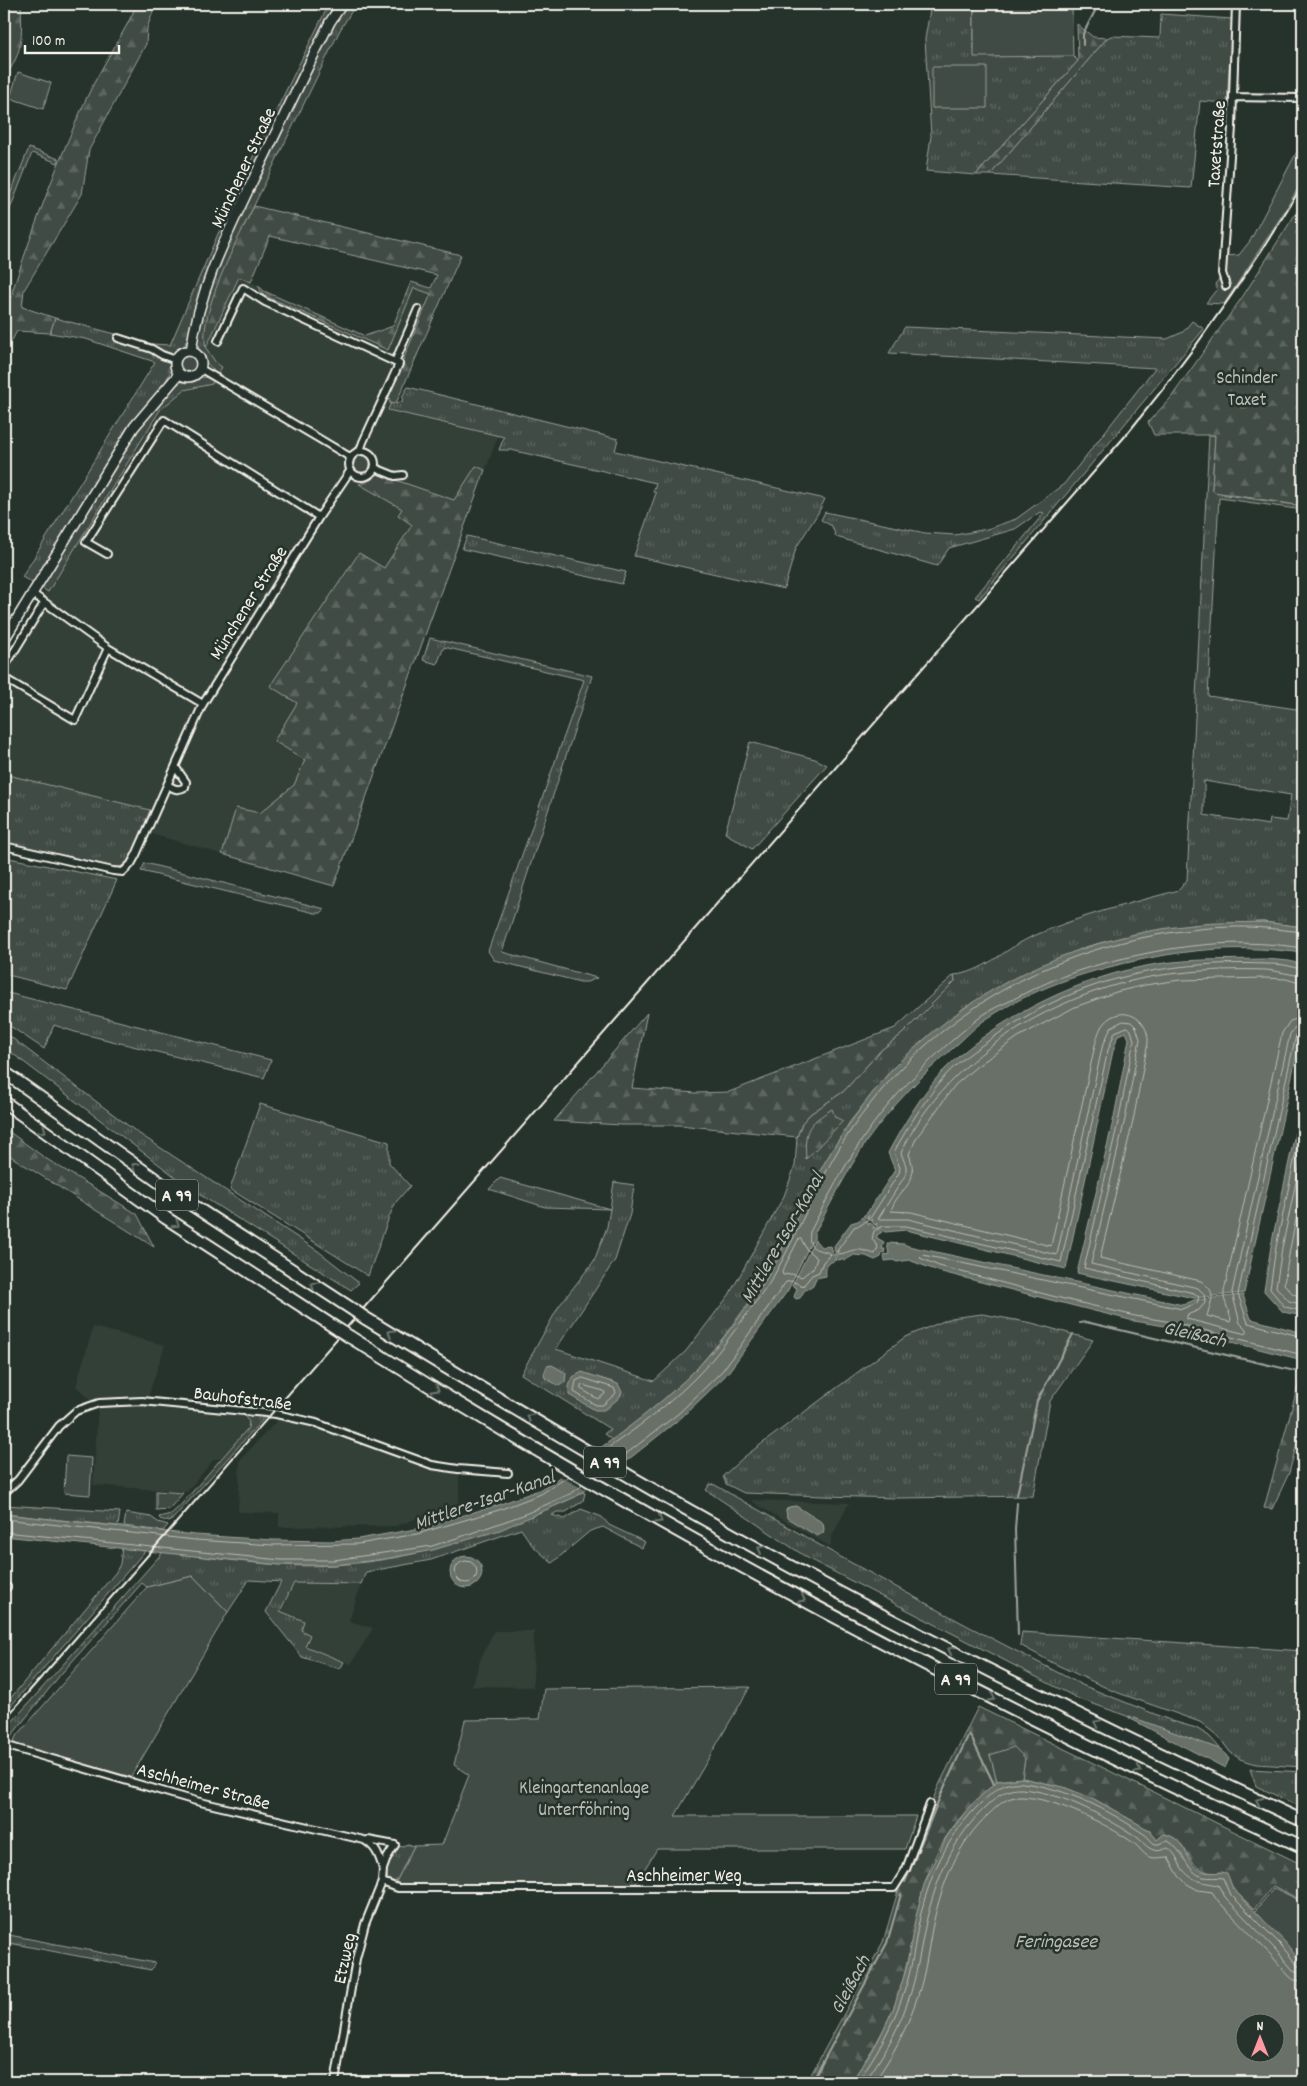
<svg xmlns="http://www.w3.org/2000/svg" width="1307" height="2086" font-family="Dekko,sans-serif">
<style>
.built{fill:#333f39}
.grass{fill:url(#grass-tufts);stroke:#9a9e96;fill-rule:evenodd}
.forest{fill:url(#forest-firs);stroke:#9a9e96}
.green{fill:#414b45;stroke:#9a9e96}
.water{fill:#676f68;stroke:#9fa39b;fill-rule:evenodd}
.pier{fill:#26332d}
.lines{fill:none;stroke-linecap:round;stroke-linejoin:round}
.shore{stroke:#bcbdb5;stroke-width:1}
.stream{stroke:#9fa39b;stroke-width:2}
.minor-casing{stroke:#f4f1e8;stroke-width:10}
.secondary-casing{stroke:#f4f1e8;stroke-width:12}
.motorway-casing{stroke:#f4f1e8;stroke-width:15}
.minor{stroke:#26332d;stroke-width:6}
.secondary{stroke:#26332d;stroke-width:9}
.motorway{stroke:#26332d;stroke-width:11}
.rail{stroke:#f4f1e8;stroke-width:2}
.motorway-bridge-casing{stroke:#f4f1e8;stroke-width:15;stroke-linecap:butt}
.motorway-bridge{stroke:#26332d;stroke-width:11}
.oneway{stroke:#6e766e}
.labels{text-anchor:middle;stroke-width:5;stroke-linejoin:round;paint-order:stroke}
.shield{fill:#26332d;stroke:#b6b8b0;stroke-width:1}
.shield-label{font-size:18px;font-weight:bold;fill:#f4f1e8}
.street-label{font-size:19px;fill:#f4f1e8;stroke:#26332d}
.park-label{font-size:19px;fill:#bebfb7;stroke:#26332d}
.water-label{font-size:20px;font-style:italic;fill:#bcbdb5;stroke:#26332d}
</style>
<defs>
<pattern id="grass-tufts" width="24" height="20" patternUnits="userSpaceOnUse" patternTransform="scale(1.25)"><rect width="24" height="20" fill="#414b45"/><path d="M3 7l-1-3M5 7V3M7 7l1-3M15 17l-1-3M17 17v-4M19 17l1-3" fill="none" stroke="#5d6560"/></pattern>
<pattern id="forest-firs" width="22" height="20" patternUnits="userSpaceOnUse" patternTransform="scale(1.25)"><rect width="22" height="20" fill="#414b45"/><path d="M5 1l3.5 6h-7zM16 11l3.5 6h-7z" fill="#5d6560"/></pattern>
</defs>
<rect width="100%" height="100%" fill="#26332d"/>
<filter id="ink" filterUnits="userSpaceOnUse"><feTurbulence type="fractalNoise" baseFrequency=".02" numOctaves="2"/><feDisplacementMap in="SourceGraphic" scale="10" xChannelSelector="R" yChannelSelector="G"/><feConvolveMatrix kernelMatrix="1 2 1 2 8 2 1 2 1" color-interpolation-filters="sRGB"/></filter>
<g filter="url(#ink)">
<!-- built -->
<path class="built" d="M240,277L258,285L265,295L387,347L413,286L438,295L388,410L498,436L334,886L141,831L150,810L4,774V658L160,410L184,390L212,384L222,367L216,363L206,348Z
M93,1327L165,1345L148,1397L260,1408L266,1416L244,1415L249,1422L248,1428L220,1459H214L187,1492L93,1485L98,1408L76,1386Z
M284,1413L333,1425L432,1462L459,1466V1503L396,1526L279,1527V1513L238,1512L240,1460Z
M751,1500L849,1503L831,1538V1547L759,1506Z
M294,1583L361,1584L349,1621L373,1628L351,1664L305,1646L301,1630L280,1611Z
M494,1631H534L533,1687L472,1686L481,1658Z"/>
<!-- grass -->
<path class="grass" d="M329,4H356L340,30L242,230L206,348L216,363L222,367L212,384L184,390L160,410L48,592L22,577L155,362L86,339L50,333L55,318L153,344L170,345L240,183ZM188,336L197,337C198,350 202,361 213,369L209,378C197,375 182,380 172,388L165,383L172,368L170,363L162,359L164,354L174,355L178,349L184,347Z
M931,4H970L974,7V49L1073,56L1078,61L976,175L926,171L931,136L925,39Z
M1161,14L1232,19L1227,103L1200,101L1191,188L990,175L1107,38L1111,36L1160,38Z
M29,148L59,159L58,163L32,153L10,209L5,207Z
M1192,321L1204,329L979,599L975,597L1044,513L1040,512L1015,529L949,548L937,566L836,537L832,526L821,520L825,512L925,533L955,535L987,529L1016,519L1064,484L1155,368L889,353L905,327L1167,339L1183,332Z
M178 364a10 10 0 1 1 20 0a10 10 0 1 1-20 0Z
M408,387L618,439L615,451L825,499L818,513L796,548L784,589L634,556L656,493L653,492L656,483L511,450H499L504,437L388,410L391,403L402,402L403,395Z
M1209,435H1215L1212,489L1226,495L1303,506V510L1219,498L1208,696L1303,710V790L1299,822L1303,823V927L1263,922L1192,925L1135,934L1085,947L965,1007L927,1037L890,1071L849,1123L824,1164L767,1278L722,1339L694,1372L652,1410L612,1440L604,1434L610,1429L521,1374L559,1306L594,1261L607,1227L610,1209L545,1207L489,1189L500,1178L610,1209L614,1182L634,1185L630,1214L615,1260L556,1349L654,1381L686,1351L729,1295L784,1196L795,1166L797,1137L802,1123L810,1114L844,1091L881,1050L902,1034L955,981L954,975C982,973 1004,950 1029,938C1077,916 1128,904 1179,890L1187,880ZM1204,781L1291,795L1287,821L1270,819L1269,825L1204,815Z
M354 464a8 8 0 1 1 16 0a8 8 0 1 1-16 0Z
M467,536L626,572L622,584L462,549Z
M430,638L592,676L502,952L597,978L587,982H580L494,960L488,951L584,680L444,647L437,664L423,660Z
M750,742L815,759L827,765L752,849L725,833Z
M4,774L150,810C145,822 133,861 122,866C115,869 106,867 98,866L4,843Z
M4,857L117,880L67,990L4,974Z
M145,863L325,909L321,913H315L141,871Z
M4,992L271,1060L264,1078L75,1032L54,1025L44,1049L4,1022Z
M4,1032L138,1133L318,1251L359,1283L351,1290L194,1191L4,1047Z
M260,1104L389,1142V1163L410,1186L396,1202L389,1217L368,1276L230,1189Z
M982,1314L1032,1323L1093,1340L1050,1401L1033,1496L897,1498L824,1496L744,1493L726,1484L723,1476L744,1457L905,1337L951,1318Z
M243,1414L266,1416L170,1522L160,1519L159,1517L171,1514L179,1507L248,1428L249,1422Z
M710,1484L715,1485L837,1555L966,1625L1082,1685L1172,1721L1196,1728L1209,1736L1219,1747L1218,1749L1077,1698L809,1559L706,1490Z
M582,1492L585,1493L583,1501L566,1512H557L552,1515L565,1519L581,1509L602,1517L609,1525L645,1542L642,1548L603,1527L590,1531L552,1563L532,1545L521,1529L431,1560L366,1572L361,1584L294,1583L280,1611L304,1621L301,1630L310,1635L305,1646L344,1662L340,1669L302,1657L266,1612L281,1582L249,1580L228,1612L193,1576L147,1587L142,1583L61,1674L8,1740H4V1731L163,1552C220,1558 278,1569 334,1565C419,1560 498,1532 575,1497Z
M4,1505L120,1512L118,1526L4,1514Z
M126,1513L151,1517L158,1522L168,1525L163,1531L124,1526Z
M122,1548L145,1551L4,1714V1706L116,1572L120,1564Z
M1022,1632L1303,1651V1767L1256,1764L1240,1759L1230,1752L1219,1737L1200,1722L1113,1691L1053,1663L1020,1645Z
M1250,1769L1303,1772V1808L1256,1786Z
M408,1844L414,1846L394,1886C381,1878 389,1860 394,1849Z
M4,1934L155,1963L151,1970L4,1942Z"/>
<!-- forest -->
<path class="forest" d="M4,4H21C22,35 24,52 4,78Z
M137,4H156L147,28L146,44L89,150L82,194L24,290L22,307L55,318L50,333L17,331L4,355V297H12L13,289C35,224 58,160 87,97C102,65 123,36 137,4Z
M1077,24L1093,37L1107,38L990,175H976L1078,61Z
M1303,202V506L1214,492L1212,489L1215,435H1154L1148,422L1170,399L1243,296Z
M254,206L461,255L397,401L394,404L390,403L388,395L431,294L414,288L388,350L263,295L258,285L264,291L365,336L393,326L411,282L431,288L437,275L270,236L251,282L239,277L206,348C197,314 238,239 254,206Z
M476,466L485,470L334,886L222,854L236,808L260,813L294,785L305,760L274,741L297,703L270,686L359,553L384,568L412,525L398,515L402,509L359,484L371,480L378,474L454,500Z
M954,975L955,981L902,1034L881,1050L844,1091L810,1114L802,1123L797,1137L679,1125H621L554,1121L647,1013L632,1088L696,1093L729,1092L895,1028Z
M832,1109L835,1117L843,1121L806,1159C804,1129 807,1125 832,1109Z
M4,1128L45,1158L137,1214L154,1247L7,1154L4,1151Z
M1303,1368V1420L1289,1473L1272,1509L1264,1508Z
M978,1707L1303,1865V1901L1273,1886L1254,1909L1233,1889L1228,1877L1223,1872C1182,1878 1195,1840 1164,1834L1157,1840L1149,1830L1094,1799L1063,1787L1022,1778L1025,1758L990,1755L997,1781C979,1798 960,1815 946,1837C920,1877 916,1925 905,1971C896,2012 875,2048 851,2082H807L883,1942L906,1864L939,1785Z"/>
<!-- green -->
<path class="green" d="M970,4H1072L1073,56L974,57V7L970,6Z
M932,67H987V108H932Z
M18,72L51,83L43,109L10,98Z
M1303,140V179L1286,209L1224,304L1206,303L1217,289L1215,284L1225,272L1226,256L1239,255L1250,241Z
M66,1456L92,1458L90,1495L64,1493Z
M156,1491L183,1493L169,1509L156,1510Z
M193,1576L228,1612L131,1777L14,1744L15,1738L147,1587Z
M750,1687L675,1816H916L905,1849H657L634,1886H394L414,1846L442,1845L469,1775L454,1765L465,1720L540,1719L544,1689Z
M1014,1747L1025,1758L1022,1778L997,1781L990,1755Z
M1274,1888L1303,1902V1965L1255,1911Z"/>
<!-- water -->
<path class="water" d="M1263,922L1303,927V953C1243,945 1194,948 1135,961C1083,972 1032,989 988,1018C975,1026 965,1038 953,1048C921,1076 891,1107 866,1142C847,1171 831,1203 814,1234V1239L808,1248L788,1290L727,1374L682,1417L629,1459L575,1497L500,1530L433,1550L385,1559L334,1565H280L4,1536V1514L195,1535L273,1540L330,1541L358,1539L416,1529L498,1505L539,1490L554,1481C614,1438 675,1398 722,1340C737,1320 754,1299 767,1278C789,1241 803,1199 825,1162C843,1131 865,1101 889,1073C897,1063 907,1055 916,1047C991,977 1091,935 1192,925C1215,922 1240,923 1263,922Z
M1266,959L1289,961L1303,965V1026L1244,1293L1194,1298L1077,1273L1114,1117L1129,1039L1126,1032L1118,1035L1113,1051L1066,1269L906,1230L885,1232L876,1226L877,1223L875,1225L872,1222L873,1219L871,1221L867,1219L869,1215L866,1218L863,1216L867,1213L895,1170L888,1153C901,1128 923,1092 942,1072C992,1021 1072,981 1141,967C1182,958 1224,960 1266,959Z
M1303,1096V1316L1283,1312L1264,1291L1271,1246Z
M862,1217L869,1223L868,1225L870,1223L874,1226L873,1229L875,1227L882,1232L877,1235V1238L884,1242L882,1249H885L884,1253H882L881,1257L875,1260L866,1256L854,1255L844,1261L842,1259L838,1260L835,1253L839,1251L835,1252L834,1246L851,1223L858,1221Z
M815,1240L821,1247L831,1246L833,1252L828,1255L834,1254L836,1260C827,1263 825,1267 826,1276L816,1278L813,1285L804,1291L800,1298L796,1299L794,1297L797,1288L792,1286Z
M887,1243L904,1244L908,1246L1183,1305L1194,1300L1243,1295L1251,1319L1303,1333V1360L1171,1327L1134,1321L1051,1300L938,1271L909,1260L897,1262L893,1260L885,1261L884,1255L889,1254Z
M552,1365L566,1373L565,1382L559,1386L545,1378L544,1374L547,1366Z
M582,1372L618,1384L622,1392L619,1398L604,1410H595L569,1395V1386L573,1377Z
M796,1506L823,1523L824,1529L823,1533L817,1536L787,1518L786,1510L789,1507Z
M450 1572a16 16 0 1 1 32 0a16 16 0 1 1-32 0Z
M1129,1716L1222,1750L1229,1759L1225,1768L1129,1718Z
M1022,1778L1063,1787L1094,1799L1149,1830L1157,1840L1164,1834C1188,1839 1184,1861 1199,1870C1208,1875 1218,1871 1227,1873L1233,1889L1285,1942L1303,1965V2082H851L878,2041L894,2007L906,1970L915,1920L924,1885L946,1838L969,1807L997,1781ZM1244,2024H1274V2054H1244Z"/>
<!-- pier -->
<path class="pier" d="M599,1446L628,1462L587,1491L558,1475Z"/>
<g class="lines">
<!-- shore -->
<path class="shore" d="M1303,970C1298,969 1294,967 1289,966C1282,964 1273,964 1266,964C1164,960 1075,979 991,1039C975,1050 957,1062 944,1077C925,1100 908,1126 894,1152L900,1168L899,1173L871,1217L861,1225L854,1227L837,1251L838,1254C845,1254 848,1251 854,1250C862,1249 868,1252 875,1254L878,1247L872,1239L874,1231L882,1226H906L1061,1262L1108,1050L1115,1032L1127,1027L1131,1030L1134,1040L1119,1118L1084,1268L1194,1293L1199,1297L1197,1303L1182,1309L923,1255L920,1258L939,1266L1052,1296L1135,1316L1172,1322L1303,1355
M1303,976C1291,975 1279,971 1266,970C1237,969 1207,970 1179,973C1070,983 947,1052 901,1153L906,1166V1174L878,1219H908L1057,1255L1102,1048L1111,1027L1123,1021L1131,1022L1136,1027L1140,1039L1125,1119L1091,1264L1198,1288L1204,1294L1205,1303L1199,1310L1187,1315V1319L1246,1334L1248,1331L1240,1323L1232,1292L1290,1034L1295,1027L1303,1025
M1303,984L1286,979L1265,978L1180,980L1145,985L1116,992L1075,1007L1018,1037L976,1067L955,1085L917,1137L909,1154C921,1187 899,1185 891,1211L911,1212L1051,1246L1095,1045C1097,1038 1099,1029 1104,1023C1122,1003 1149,1018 1148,1042L1133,1121L1100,1258L1201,1281C1219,1293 1210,1302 1207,1316L1230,1322L1231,1319L1224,1298V1291L1282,1033L1290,1021L1303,1017
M1303,1031L1299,1032L1296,1035L1238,1294L1248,1323L1303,1337
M1303,1119L1276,1247L1270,1289L1285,1307L1303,1311
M1303,1149L1282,1248L1276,1287L1289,1301L1303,1305
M1303,1185L1290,1249L1284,1284L1293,1294L1303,1297
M801,1239L807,1250L817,1258L814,1267L802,1277L792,1274L783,1275L782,1272L798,1240Z
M583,1378L614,1388L616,1393L603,1405H596L574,1392L576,1381Z
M582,1385L604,1391L605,1394L598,1399L581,1389Z
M602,1452C636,1429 669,1405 697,1376C716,1357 731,1335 747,1314C755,1302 765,1291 772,1279C801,1229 820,1174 853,1127C933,1013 1054,945 1191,930C1213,927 1244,926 1266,928C1278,929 1291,931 1303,932
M617,1461L679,1413L723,1370L786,1282L792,1281L803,1286L812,1275L819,1272L823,1262L831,1254C820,1248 807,1253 810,1232C826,1201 842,1169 862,1140C890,1097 942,1046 983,1015C991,1009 1001,1005 1010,1001C1052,978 1087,966 1134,956C1192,943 1245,939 1303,948
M4,1519L195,1540L273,1545L358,1544L417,1534L499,1510L541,1494L569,1476
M4,1532L281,1560H334L432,1546L463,1536L523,1515L572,1493L583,1485
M455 1572a11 11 0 1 1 22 0a11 11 0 1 1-22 0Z
M857,2082C877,2054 893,2025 904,1992C912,1970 914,1946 919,1922C928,1878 948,1834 981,1803C994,1791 1003,1781 1023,1783C1067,1788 1108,1810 1144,1834C1149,1837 1150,1841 1155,1844H1159L1167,1840C1185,1851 1186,1872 1203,1877C1210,1878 1217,1877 1223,1878L1229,1893L1281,1945L1298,1966L1303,1967
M864,2082C885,2055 901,2024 911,1992C918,1969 921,1945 926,1922C936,1879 954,1836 987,1806C998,1796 1006,1788 1022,1789C1063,1793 1099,1814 1134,1835C1141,1839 1147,1849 1154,1850C1159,1852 1164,1849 1168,1848C1175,1853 1177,1858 1180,1865C1189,1881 1202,1882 1218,1885L1225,1897L1276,1950L1293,1970L1303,1974
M874,2082C893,2056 908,2026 918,1995C926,1972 928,1948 933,1924C942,1884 958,1842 989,1814C999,1805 1006,1796 1021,1797C1053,1797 1109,1825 1135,1844C1140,1848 1143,1854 1149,1857C1156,1859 1161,1857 1168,1857L1179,1876L1187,1884L1198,1890L1212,1892L1219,1902L1271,1955L1288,1975L1294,1980L1303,1981"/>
<!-- stream -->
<path class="stream" d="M1083,45V34L1095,11L1094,4
M1080,1323L1086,1322L1303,1373
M1017,1495L1037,1401L1073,1334
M1017,1503L1015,1529L1018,1635
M970,1735L994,1784
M905,1882L942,1792L969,1734
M812,2082L887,1943L901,1894"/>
<!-- minor casing -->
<g class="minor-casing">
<path id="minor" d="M1234,97L1303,98
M1226,286L1222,273L1232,127L1236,4
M118,338L152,349L162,355L176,360
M218,341L243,288L265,302L399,364L363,442L360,451
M395,362L418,309
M201,369L350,457
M349 464a13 13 0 1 1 26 0a13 13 0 1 1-26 0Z
M375,468L395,476L403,475
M107,554L86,542L164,420L319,517
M33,594L108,648L203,704
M4,668L44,603
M4,678L75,720L108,648
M168,785C174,789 178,791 185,787L186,782L176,768
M4,846L113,871L123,872L131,864L136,855L203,704L319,517L350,471
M4,1493L18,1480L59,1426L76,1411L99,1403L142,1401L276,1414L316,1423L432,1465L458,1469L508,1473
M4,1587H7
M4,1745L196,1801L364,1840C376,1847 379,1855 383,1869
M382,1882L398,1888H894L906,1869L930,1804
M335,2082L356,1959L365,1924L382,1882L383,1869L387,1858L395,1845L368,1840"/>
</g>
<!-- secondary casing -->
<g class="secondary-casing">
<path id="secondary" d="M175 364a13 13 0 1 1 26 0a13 13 0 1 1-26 0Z
M191,351C199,289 227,235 253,180C279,127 304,74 330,22L342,4
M4,640L134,427L179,374"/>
</g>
<!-- motorway casing -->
<g class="motorway-casing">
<path id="motorway" d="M4,1072L186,1201L355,1311
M4,1102L166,1218L339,1330
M365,1318C455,1373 545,1427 636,1480C851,1605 1077,1717 1303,1821
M350,1337C656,1528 975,1698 1303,1847"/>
</g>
<!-- minor -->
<use href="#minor" class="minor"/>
<!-- secondary -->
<use href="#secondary" class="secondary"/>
<!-- motorway -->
<use href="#motorway" class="motorway"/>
<!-- rail -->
<path class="rail" d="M4,1720L1127,434C1192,355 1250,272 1303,184"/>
<!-- motorway-bridge casing -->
<g class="motorway-bridge-casing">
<path id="motorway-bridge" d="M355,1311L365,1318
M339,1330L350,1337"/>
</g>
<!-- motorway-bridge -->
<use href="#motorway-bridge" class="motorway-bridge"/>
</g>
<!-- one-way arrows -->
<defs><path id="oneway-chevron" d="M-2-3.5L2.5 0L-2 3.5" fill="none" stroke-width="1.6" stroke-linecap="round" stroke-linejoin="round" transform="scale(1.25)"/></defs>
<g class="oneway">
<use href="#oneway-chevron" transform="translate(43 1130) rotate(36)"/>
<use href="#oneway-chevron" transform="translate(135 1166) rotate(-145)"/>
<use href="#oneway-chevron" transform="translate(176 1224) rotate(34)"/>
<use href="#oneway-chevron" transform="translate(314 1285) rotate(-148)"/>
<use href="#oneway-chevron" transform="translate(391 1333) rotate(-148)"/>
<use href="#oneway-chevron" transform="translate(436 1389) rotate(31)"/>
<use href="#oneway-chevron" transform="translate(530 1417) rotate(-149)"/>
<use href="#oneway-chevron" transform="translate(659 1520) rotate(30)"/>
<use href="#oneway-chevron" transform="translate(761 1549) rotate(-151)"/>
<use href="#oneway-chevron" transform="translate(802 1599) rotate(28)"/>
<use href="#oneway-chevron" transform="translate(951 1650) rotate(-153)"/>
<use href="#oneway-chevron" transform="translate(992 1698) rotate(28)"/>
<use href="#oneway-chevron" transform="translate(1097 1723) rotate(-154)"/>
<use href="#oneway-chevron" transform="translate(1138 1770) rotate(26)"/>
<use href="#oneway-chevron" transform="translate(1259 1801) rotate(-155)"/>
</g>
</g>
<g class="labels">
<!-- shield labels -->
<g class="shield">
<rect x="156" y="1179.5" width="42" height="31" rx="4"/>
<rect x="584" y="1446.5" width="42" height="31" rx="4"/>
<rect x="935" y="1663.5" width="42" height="31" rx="4"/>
</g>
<g class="shield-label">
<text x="177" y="1201">A 99</text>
<text x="605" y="1468">A 99</text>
<text x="956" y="1685">A 99</text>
</g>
<!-- street labels -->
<g class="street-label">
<text transform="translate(1215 144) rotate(-86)" y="7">Taxetstraße</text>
<text transform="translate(242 167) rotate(-65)" y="7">Münchener Straße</text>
<text transform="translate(247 602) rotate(-58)" y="7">Münchener Straße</text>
<text transform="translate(243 1397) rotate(7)" y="7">Bauhofstraße</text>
<text transform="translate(204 1785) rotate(15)" y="7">Aschheimer Straße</text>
<text x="684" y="1881">Aschheimer Weg</text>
<text transform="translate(343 1958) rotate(-78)" y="7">Etzweg</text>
</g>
<!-- park labels -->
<g class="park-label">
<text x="1247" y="383">Schinder<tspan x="1247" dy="22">Taxet</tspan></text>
<text x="584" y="1793">Kleingartenanlage<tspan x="584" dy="22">Unterföhring</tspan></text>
</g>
<!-- water labels -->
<g class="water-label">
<text transform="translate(781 1237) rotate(-60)" y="7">Mittlere-Isar-Kanal</text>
<text transform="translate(1195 1333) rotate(13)" y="7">Gleißach</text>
<text transform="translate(484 1499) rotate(-19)" y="7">Mittlere-Isar-Kanal</text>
<text x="1056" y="1947">Feringasee</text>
<text transform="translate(849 1984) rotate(-62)" y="7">Gleißach</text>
</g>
</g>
<!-- margin -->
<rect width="1307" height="2086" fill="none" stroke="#26332d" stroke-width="20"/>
<rect x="10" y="10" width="1287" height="2066" fill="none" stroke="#f4f1e8" stroke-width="2" filter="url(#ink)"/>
<!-- north arrow -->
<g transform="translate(1260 2038)"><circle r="24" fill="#26332d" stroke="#787f78"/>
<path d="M0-4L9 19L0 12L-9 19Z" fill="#ff9aa2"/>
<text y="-8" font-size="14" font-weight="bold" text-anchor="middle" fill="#f4f1e8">N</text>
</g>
<!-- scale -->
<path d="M25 45v8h94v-8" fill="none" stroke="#f4f1e8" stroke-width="2.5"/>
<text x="32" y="45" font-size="15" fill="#f4f1e8" stroke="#26332d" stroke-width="4" paint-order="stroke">100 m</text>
</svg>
